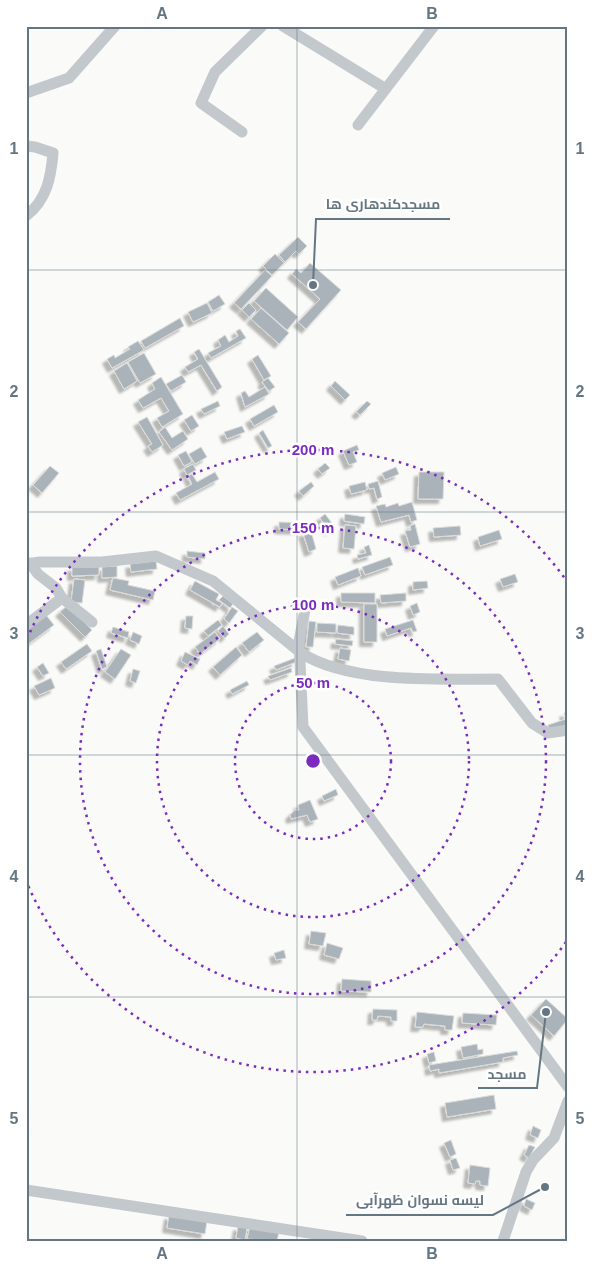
<svg xmlns="http://www.w3.org/2000/svg" width="594" height="1267" font-family="Helvetica,Cairo,sans-serif">
<style>
.building{fill:#aab3b9;stroke:#dcdcda;filter:url(#shadow)}
.lines{fill:none;stroke-linecap:round;stroke-linejoin:round}
.minor{stroke:#c3c8cc;stroke-width:11}
.grid{fill:none;stroke:#657683;stroke-width:1;stroke-opacity:0.55}
.ring{fill:none;stroke:#7b2cbf;stroke-width:2.5;stroke-dasharray:2.5 5}
.centre{fill:#7b2cbf;stroke:#fff;stroke-width:2.5}
.ring-label{font-size:15px;text-anchor:middle;font-weight:bold;fill:#7b2cbf;stroke:#fff;stroke-width:5;stroke-linejoin:round;paint-order:stroke}
.leader{fill:none;stroke:#657683;stroke-width:2}
.callout-dot{fill:#657683;stroke:#fff;stroke-width:2}
.callout-label{font-size:14px;text-anchor:middle;font-weight:bold;fill:#657683;stroke:#fff;stroke-width:5;stroke-linejoin:round;paint-order:stroke}
.neatline{fill:none;stroke:#657683;stroke-width:2}
.grid-label{font-size:16px;text-anchor:middle;font-weight:bold;fill:#657683}
</style>
<defs>
<filter id="shadow"><feDropShadow dx="-4.5" dy="4.5" stdDeviation="1" flood-color="#0004"/></filter>
</defs>
<rect width="100%" height="100%" fill="#fafaf8"/>
<!-- building -->
<path class="building" d="M298,237L307,246L299,254L296,251L285,262L279,255Z
M275,254L284,263L272,275L263,266Z
M310,263L341,290L306,329L298,322L320,299L292,274L296,269L301,273Z
M265,270L272,276L241,309L234,303Z
M266,288L298,317L287,330L254,301Z
M219,295L225,304L213,311L208,302Z
M207,303L212,313L193,322L188,312Z
M249,303L256,310L249,317L242,310Z
M261,308L289,333L279,344L251,319Z
M180,318L184,326L145,348L141,341Z
M240,329L246,338L211,358L208,353L221,346L218,340L225,335L229,342L238,336L236,331Z
M138,341L144,350L112,368L107,359L114,355L115,358L130,349L128,347Z
M199,349L222,387L217,391L201,365L188,372L185,367L198,359L194,352Z
M144,353L156,374L140,383L128,362Z
M258,355L271,376L264,380L252,359Z
M127,363L137,381L124,389L114,371Z
M182,375L186,382L171,391L166,384Z
M161,377L183,414L162,427L157,418L169,411L161,398L143,408L138,400L155,389L152,383Z
M268,378L275,387L269,391L262,382Z
M335,381L350,395L345,400L331,386Z
M265,387L269,394L245,407L241,393L245,391L249,397Z
M218,401L220,406L204,414L201,409Z
M367,401L371,404L360,415L356,412Z
M274,405L278,412L254,426L250,419Z
M192,415L199,426L191,431L184,420Z
M147,417L163,445L152,452L148,446L152,444L138,422Z
M242,426L245,432L227,439L224,432Z
M165,427L172,438L183,431L188,439L172,450L159,432Z
M263,430L272,446L268,448L259,433Z
M357,445L359,450L353,452L357,462L349,465L343,451Z
M201,447L207,457L195,464L189,454Z
M186,451L192,462L184,466L178,455Z
M325,463L330,468L322,474L318,469Z
M193,464L196,470L187,475L184,469Z
M50,466L59,473L42,493L33,485Z
M396,467L399,474L385,480L382,473Z
M215,472L219,479L180,500L176,493L192,484L188,476L192,474L197,482Z
M419,472H444L443,499H418Z
M378,481L382,497L377,499L374,488L369,489L368,484Z
M311,482L314,486L303,496L299,491Z
M365,482L367,490L351,494L349,486Z
M412,502L417,520L411,522L409,515L381,522L376,506L385,504L386,507L398,503L399,506Z
M325,514L335,527L329,531L320,518Z
M345,514L365,517L364,524L344,521Z
M279,522L306,523L305,530L279,529Z
M415,524L420,544L410,547L405,531L411,530L410,526Z
M345,525L356,526L354,549L343,548Z
M460,526L461,535L434,537L433,528Z
M499,530L502,539L480,546L478,537Z
M311,531L316,549L309,552L303,533Z
M369,545L372,555L358,559L357,555L366,553L364,547Z
M187,551L205,553V559L187,557Z
M390,557L393,565L365,575L362,567Z
M156,561L157,569L131,572L130,564Z
M117,566V577L102,578V567Z
M72,567H99V575L72,576Z
M358,568L361,576L338,585L335,577Z
M515,574L518,582L503,587L500,579Z
M113,578L129,581L128,585L155,591L153,600L110,590Z
M74,579L85,580L82,603L71,602Z
M195,581L219,594L216,600L222,603L220,607L190,590Z
M427,581L428,588L413,590V582Z
M341,593H375V603L341,602Z
M406,593V601L381,603L380,595Z
M223,596L233,604L230,608L219,600Z
M417,603L420,612L413,615L410,606Z
M364,604H377V642H364Z
M68,605L92,630L85,637L60,612Z
M232,607L238,611L229,623L224,619Z
M46,615L54,625L27,645L26,629Z
M186,616H193L192,629L185,628Z
M218,620L222,625L208,636L204,631Z
M413,620L417,631L413,632L411,628L387,636L385,629Z
M309,621L316,622L313,647H306Z
M317,623L336,624V633L317,632Z
M338,625L354,627V635L337,633Z
M223,626L229,634L225,638L218,631Z
M113,627L129,632L128,638L111,633Z
M133,632L142,636L139,644L130,640Z
M215,632L220,639L200,654L195,647Z
M257,632L264,640L249,652L242,643Z
M336,639L353,641L352,646L335,644Z
M87,644L92,651L66,669L61,662Z
M236,647L242,655L220,675L213,667Z
M340,648L351,650L349,661L338,659Z
M101,649L107,667L102,669L96,651Z
M121,649L131,655L115,679L105,672Z
M185,652L200,659L197,665L190,661L188,665L181,661Z
M295,658L296,662L276,670L274,666Z
M43,663L49,673L43,676L37,667Z
M291,668L292,672L270,680L268,676Z
M133,669L140,671L136,683L130,681Z
M51,678L55,688L39,695L34,686Z
M247,681L249,685L232,694L230,690Z
M568,712V725L549,730L548,725L566,719L564,713Z
M336,789L338,795L324,801L322,796Z
M310,800L318,819L310,822L307,815L291,819L290,815L295,810H299L298,805Z
M311,931L326,933L323,946L309,944Z
M327,943L343,948L339,959L324,955Z
M284,950L286,958L276,960L274,953Z
M342,979L371,981V992L341,991Z
M546,999L568,1019L554,1036L531,1015Z
M373,1009L397,1010V1021H391V1017L378,1016L377,1020H372Z
M417,1012L454,1016L452,1030H445V1026L424,1024L423,1027H415Z
M463,1013L497,1015L496,1025L462,1023Z
M477,1044L478,1050L483,1049V1054L463,1058L461,1047Z
M517,1051L518,1055L503,1058V1062L439,1073V1069L430,1071L429,1065Z
M434,1052L436,1061L429,1063L427,1054Z
M494,1095L496,1109L447,1117L445,1103Z
M533,1126L541,1130L538,1138L530,1135Z
M451,1140L456,1154L450,1157L444,1143Z
M529,1145L535,1147L529,1158L524,1155Z
M456,1158L460,1168L453,1170L450,1160Z
M470,1165L490,1168L488,1186L480,1185V1181H476L475,1184L468,1183Z
M526,1199L535,1203L532,1210L524,1206Z
M169,1215L207,1221L205,1234L167,1228Z
M238,1226L247,1228L245,1240L236,1238Z
M250,1226L279,1232L277,1241L247,1239Z"/>
<g class="lines">
<!-- minor -->
<path class="minor" d="M283,26L386,89
M26,93L69,78L115,26
M358,125L434,26
M242,132L201,103L215,72L262,26
M26,146L35,147L53,153C51,177 47,200 26,216
M30,563L38,574L56,588L62,598L92,622
M26,564L40,562H102L156,556L213,581L301,653C350,684 440,679 498,679L532,723L548,733L568,730
M305,610L299,641L303,727L568,1087
M26,625L62,598
M26,1190L362,1241
M503,1241L526,1172L533,1160L554,1138L568,1101"/>
</g>
<!-- grid -->
<path class="grid" d="M297,26V1241M26,270H568M26,512H568M26,755H568M26,997H568"/>
<!-- distance rings -->
<g class="ring">
<circle cx="313" cy="761" r="78"/>
<circle cx="313" cy="761" r="156"/>
<circle cx="313" cy="761" r="233"/>
<path d="M566 942A311 311 0 0 1 27 883M27 639A311 311 0 0 1 566 580"/>
</g>
<circle cx="313" cy="761" r="8" class="centre"/>
<g class="ring-label">
<text x="313" y="455">200 m</text>
<text x="313" y="533">150 m</text>
<text x="313" y="610">100 m</text>
<text x="313" y="688">50 m</text>
</g>
<!-- callouts -->
<path class="leader" d="M313 285L316 219H450M546 1012L537 1088H478M545 1187L493 1215H346"/>
<g class="callout-dot">
<circle cx="313" cy="285" r="5"/>
<circle cx="546" cy="1012" r="5"/>
<circle cx="545" cy="1187" r="5"/>
</g>
<g class="callout-label">
<text x="383" y="209">مسجدکندهاری ها</text>
<text x="507" y="1079">مسجد</text>
<text x="420" y="1205">لیسه نسوان ظهرآبی</text>
</g>
<!-- border -->
<rect width="594" height="1267" fill="none" stroke="#ffffff" stroke-width="55"/>
<rect x="28" y="28" width="538" height="1212" class="neatline"/>
<g class="grid-label">
<text x="162" y="19">A</text>
<text x="432" y="19">B</text>
<text x="14" y="154">1</text>
<text x="580" y="154">1</text>
<text x="14" y="397">2</text>
<text x="580" y="397">2</text>
<text x="14" y="639">3</text>
<text x="580" y="639">3</text>
<text x="14" y="882">4</text>
<text x="580" y="882">4</text>
<text x="14" y="1124">5</text>
<text x="580" y="1124">5</text>
<text x="162" y="1259">A</text>
<text x="432" y="1259">B</text>
</g>
</svg>
